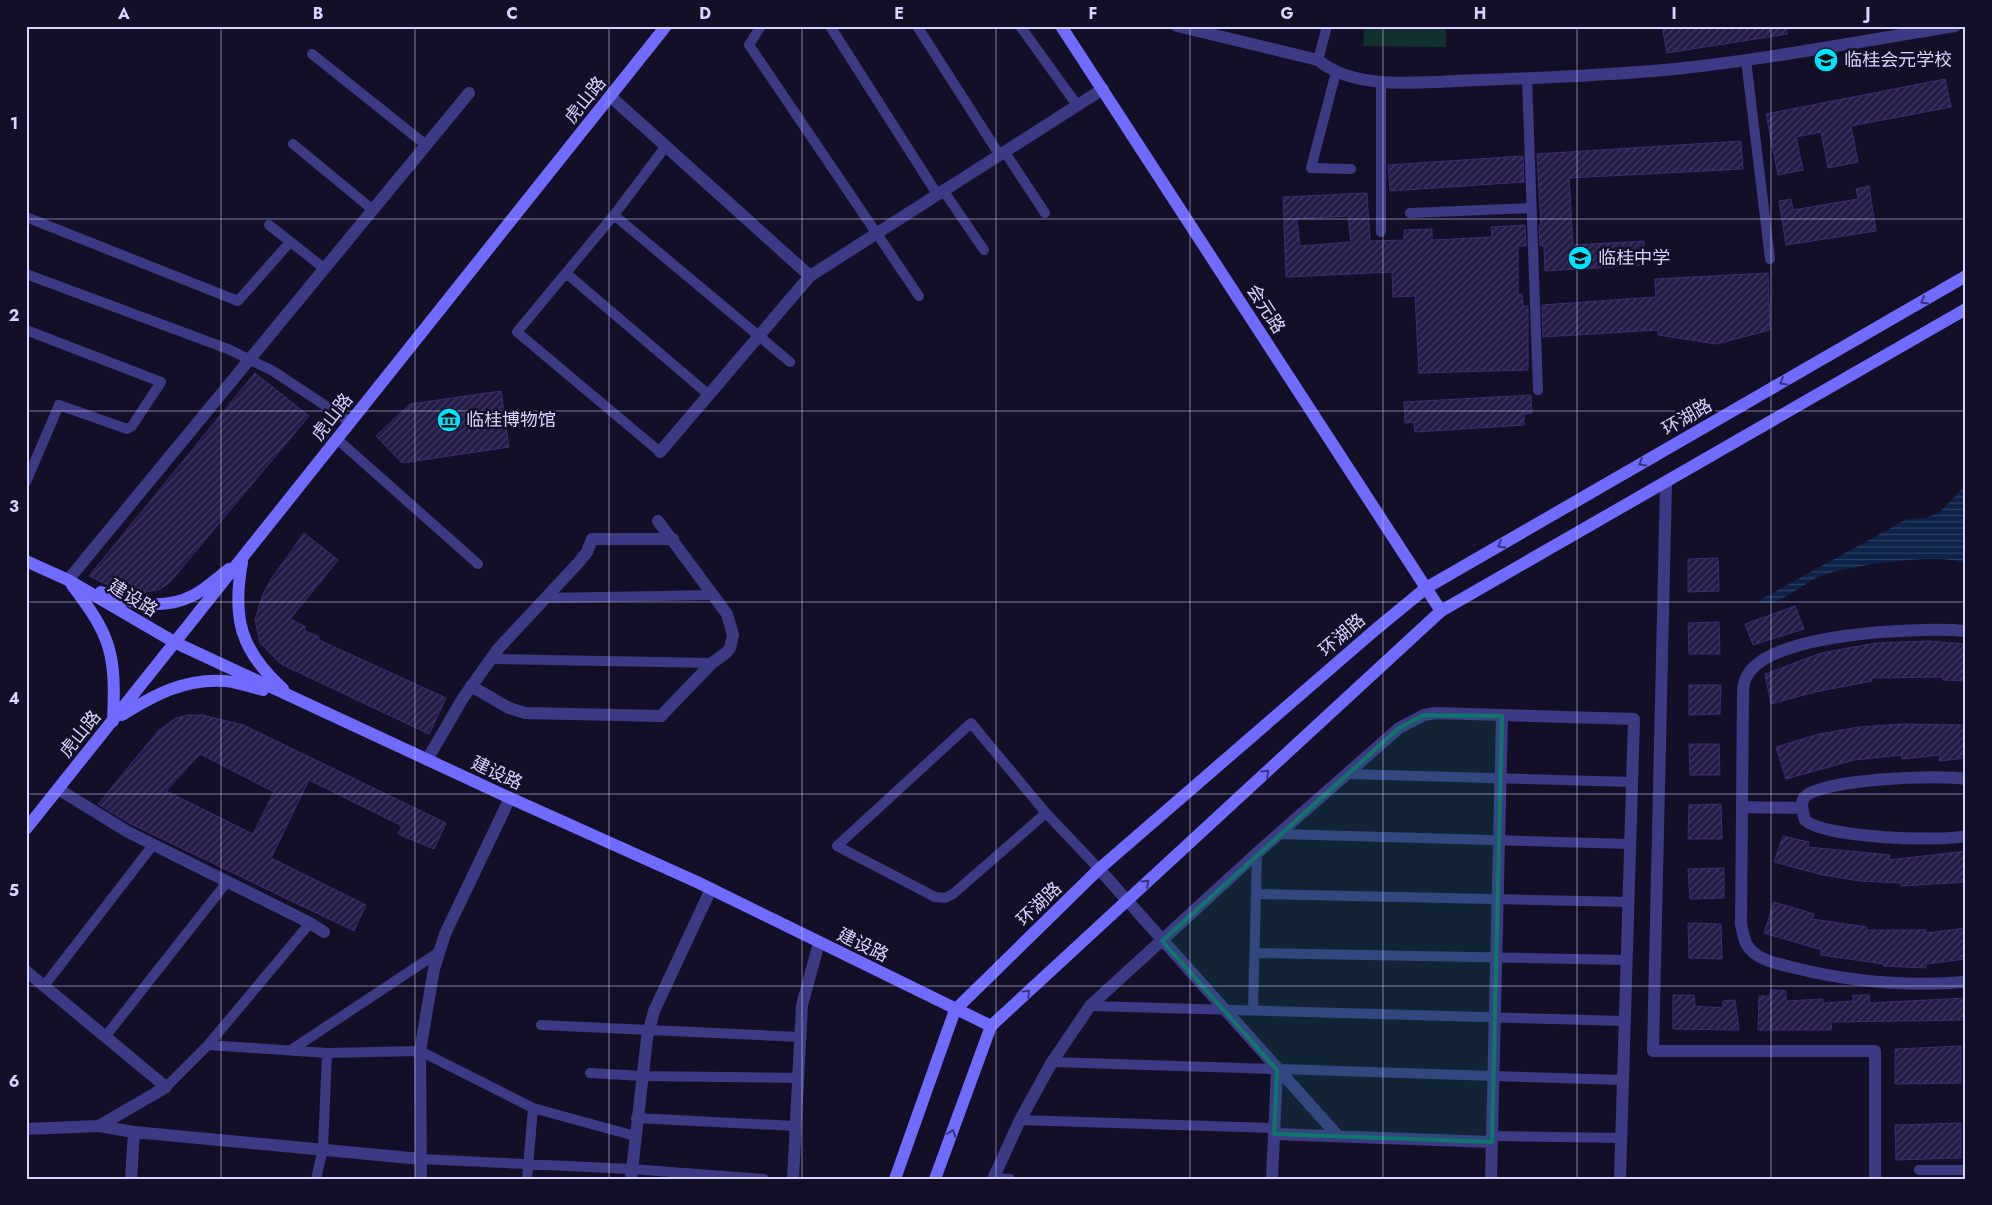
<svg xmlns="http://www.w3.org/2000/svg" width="1992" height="1205" font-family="Jost,'Noto Sans SC',sans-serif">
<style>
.park{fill:#12302f}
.water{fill:url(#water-rules)}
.building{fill:url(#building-hatch);stroke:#3b2d73;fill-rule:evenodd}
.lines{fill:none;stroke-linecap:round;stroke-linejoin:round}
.lane{stroke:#3d3a85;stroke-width:10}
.street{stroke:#3d3a85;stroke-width:12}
.secondary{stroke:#6f6bff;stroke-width:12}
.oneway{stroke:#38347d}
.marked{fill:#0f766e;fill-opacity:0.2;stroke:#0f766e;stroke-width:4;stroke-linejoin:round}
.grid{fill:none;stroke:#d9d4ff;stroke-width:1;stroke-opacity:0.55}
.labels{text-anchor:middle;stroke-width:5;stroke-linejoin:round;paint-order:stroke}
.poi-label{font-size:18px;fill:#d9d4ff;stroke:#130f26;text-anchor:start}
.street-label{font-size:18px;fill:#d9d4ff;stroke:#130f26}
.neatline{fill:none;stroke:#d9d4ff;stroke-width:2}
.grid-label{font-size:16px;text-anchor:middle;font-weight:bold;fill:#d9d4ff}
</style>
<defs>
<pattern id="water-rules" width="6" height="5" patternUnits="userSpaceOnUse" patternTransform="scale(1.25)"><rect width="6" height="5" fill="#0c2248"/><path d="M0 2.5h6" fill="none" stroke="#2f4163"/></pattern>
<pattern id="building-hatch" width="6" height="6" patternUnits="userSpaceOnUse" patternTransform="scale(1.25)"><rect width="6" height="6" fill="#241b47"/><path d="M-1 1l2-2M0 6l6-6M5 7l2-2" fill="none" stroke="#433b63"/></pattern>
</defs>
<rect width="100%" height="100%" fill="#130f26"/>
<!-- park -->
<path class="park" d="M1364,26H1446V47L1363,46Z"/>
<!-- water -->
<path class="water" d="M1966,485V564C1944,551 1840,566 1816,578C1801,585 1775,610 1758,601L1907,519L1925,518L1940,512Z"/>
<!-- building -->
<path class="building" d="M1662,26H1787V34L1667,53Z
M1945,79L1951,107L1851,126L1858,162L1828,168L1821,132L1796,137L1803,170L1778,175L1766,114Z
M1741,141L1743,169L1569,178L1573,245L1644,241V265L1545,271L1544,245L1540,246L1539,225H1541L1537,154Z
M1523,156L1524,182L1390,191L1388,165Z
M1869,186L1876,231L1786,245L1779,201L1791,199L1793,210L1858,199L1856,189Z
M1367,193L1370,241L1404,240V230L1432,229V240L1492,237L1491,227L1525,225L1526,246H1518V295L1522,294L1523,306H1528V370L1419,373L1415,296L1393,297L1392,272L1286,277L1283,197ZM1348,216L1351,242L1300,246L1297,219Z
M1768,273L1770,330L1716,344L1658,335V330L1543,337L1542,305L1656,297L1655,279Z
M255,373L309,416L170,582L160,589L137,594L112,587L89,576Z
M501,391L509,447L402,463L376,436L410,404Z
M1531,395L1532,413L1524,414V425L1415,432L1414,422L1405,423L1404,402Z
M304,533L338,560L290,619L306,627L304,630L319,637V640L446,698L429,734L281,664L260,643L255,620L263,594L272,578Z
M1718,558L1719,591L1688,592V559Z
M1795,606L1804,629L1753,645L1745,624Z
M1719,622L1720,654H1689L1688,623Z
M1928,641L1966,644V681L1943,680V677L1871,678L1872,681L1815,692L1771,704L1765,674L1821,653L1876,643Z
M1689,685H1721L1720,714L1689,715Z
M188,715H202L243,725L446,823L434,849L398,834L402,826L309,780L271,858L366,905L354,931L131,824L98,804L159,730L176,718ZM200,754L274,792L253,834L166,791Z
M1902,724L1966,725V758L1939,761L1940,755L1902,759V755L1854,760L1786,779L1776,747L1819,734L1859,727Z
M1689,744H1719L1720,775H1690Z
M1721,804L1722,839H1688L1689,805Z
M1783,836L1809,842L1808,847L1890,855L1889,860L1966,851V882L1901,886V883L1860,881L1823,875L1774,862Z
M1724,868V898L1690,899L1688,869Z
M1774,902L1814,914L1812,919L1867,927L1866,930H1926V933L1966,928V959L1926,964V968L1883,966L1884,964L1820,955L1822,950L1764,933Z
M1688,923L1721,924L1722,959L1689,958Z
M1771,990L1786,991V1001L1823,999V1003L1853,1001V995H1869L1870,1003L1966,998V1020L1831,1022L1832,1030H1758L1759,996H1769Z
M1673,995H1694L1695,1006L1723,1008V1001L1735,1000L1739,1030L1673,1029Z
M1961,1046V1083L1895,1084V1049Z
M1961,1123V1158L1896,1160L1895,1125Z"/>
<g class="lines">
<!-- lane -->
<path class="lane" d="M761,26L749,45L919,296
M830,26L937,194
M917,26L999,154
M1020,26L1077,105
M312,54L426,145
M1318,60L1327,26
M1746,60L1770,259
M1336,72L1311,168L1351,169
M1527,78L1538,390
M293,144L373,210
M1004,151L1045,213
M943,190L984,250
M1410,213L1531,208
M614,215L790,362
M26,217L238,301L290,242
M269,225L325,269
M1381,232V82
M566,273L709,395
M26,274L228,349L273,371L350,422
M26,330L161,382L132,426L127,429L59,405L26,482
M337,439L478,564
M660,452L517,332L614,215L666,146
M545,598L714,595
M491,659L712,663
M1347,774L1632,782
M1046,813L953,894L945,898L935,897L837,846L971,723L1046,813L1099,869
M1279,834L1630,844
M1257,894L1628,902
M1255,953L1626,960
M44,986L153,845
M1090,1006L1625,1021
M1253,1010L1257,853
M541,1025L800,1037
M105,1037L227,882
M208,1045L327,1053L420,1051L533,1108L635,1136
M291,1050L439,952
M1052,1062L1623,1080
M590,1073L642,1076L798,1078
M166,1087L208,1045L310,923
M636,1118L796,1126
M1020,1120L1274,1128
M1492,1136L1621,1138
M421,1159L631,1169L764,1179
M1919,1170H1966
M993,1178L1010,1179
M316,1179L323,1149L327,1053
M527,1179L533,1108"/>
<!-- street -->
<path class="street" d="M1177,26L1318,60C1357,93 1430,81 1479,80C1544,78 1610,75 1675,69C1769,59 1862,41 1955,26
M610,96L810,276
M660,452L810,276L1103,89
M1666,482L1653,1051H1875V1179
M68,580L469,93
M1966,631C1921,627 1770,632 1747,676C1744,681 1743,688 1743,694L1741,924C1743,933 1744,943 1750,949C1759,960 1778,964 1791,967C1850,982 1906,987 1966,982
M471,686L509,708L525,713L661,716L712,663L726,653L730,648L733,635L727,614L658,521
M427,760L463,698L498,649L579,562L587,552L592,539H673
M1966,779C1942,774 1817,779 1804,798C1800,804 1803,813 1805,820C1824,838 1938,842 1966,836
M58,789L128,832L310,923L324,932
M1742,807L1802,808
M1099,869L1338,1136
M26,971L166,1087L99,1126
M26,1129L99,1126L134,1132L421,1159
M1274,1134L1492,1142
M131,1179L134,1132
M421,1179L420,1051L434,969L445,934L510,798
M631,1179L647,1038L654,1011L711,889
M793,1179L802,1005L819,943
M993,1179L1020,1120L1052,1062L1090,1006L1257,853L1399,728L1424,715L1436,713L1634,719L1620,1179
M1272,1179L1277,1070
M1491,1179L1502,716"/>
<!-- secondary -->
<path class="secondary" d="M1061,26L1441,611
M26,561L68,580L176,643L510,798L697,882L991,1026
M242,562C232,618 240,650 283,689
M72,585C112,637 116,655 113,721
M101,592C132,604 163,611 194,595C206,589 218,577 229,569
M122,715C154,695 185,678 225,681C237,682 251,687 263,690
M26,829L666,26
M895,1179L955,1010L1099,869L1375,630L1426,588L1966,276
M935,1179L991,1026L1441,611L1966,309"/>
</g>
<!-- one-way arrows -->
<defs><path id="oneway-chevron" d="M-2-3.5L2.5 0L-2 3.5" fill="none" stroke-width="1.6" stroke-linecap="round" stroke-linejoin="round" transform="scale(1.25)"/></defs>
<g class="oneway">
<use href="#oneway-chevron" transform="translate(1924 301) rotate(150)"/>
<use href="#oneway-chevron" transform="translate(1783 382) rotate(150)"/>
<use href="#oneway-chevron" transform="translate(1642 463) rotate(150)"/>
<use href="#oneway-chevron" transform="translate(1501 545) rotate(150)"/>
<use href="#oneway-chevron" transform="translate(1266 773) rotate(-43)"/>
<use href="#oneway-chevron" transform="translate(1146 883) rotate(-43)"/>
<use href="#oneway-chevron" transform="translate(1027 993) rotate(-43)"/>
<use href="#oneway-chevron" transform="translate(952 1133) rotate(-70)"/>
</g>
<!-- marked area -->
<path class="marked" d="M1424,715L1502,716L1492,1142L1274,1134L1277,1070L1162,941L1399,728Z"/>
<!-- grid -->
<path class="grid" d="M221,26V1179M415,26V1179M609,26V1179M802,26V1179M996,26V1179M1190,26V1179M1383,26V1179M1577,26V1179M1771,26V1179M26,219H1966M26,411H1966M26,602H1966M26,794H1966M26,986H1966"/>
<!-- icons -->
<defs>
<g id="school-disc" transform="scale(1.25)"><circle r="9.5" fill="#00e5ff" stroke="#130f26"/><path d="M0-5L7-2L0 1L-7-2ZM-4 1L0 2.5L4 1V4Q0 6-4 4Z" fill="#111"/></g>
<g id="museum-disc" transform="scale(1.25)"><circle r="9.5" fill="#00e5ff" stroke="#130f26"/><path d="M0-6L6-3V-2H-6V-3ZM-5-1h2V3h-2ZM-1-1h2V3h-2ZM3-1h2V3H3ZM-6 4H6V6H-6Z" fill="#111"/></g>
</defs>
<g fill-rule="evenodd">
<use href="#school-disc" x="1826" y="60"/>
<use href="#school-disc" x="1580" y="258"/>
<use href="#museum-disc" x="449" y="420"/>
</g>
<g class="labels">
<!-- poi labels -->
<g class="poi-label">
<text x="1844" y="66">临桂会元学校</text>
<text x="1598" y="264">临桂中学</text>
<text x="466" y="426">临桂博物馆</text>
</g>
<!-- street labels -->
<g class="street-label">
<text transform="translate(585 100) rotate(-51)" y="6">虎山路</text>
<text transform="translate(1266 309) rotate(57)" y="6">会元路</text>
<text transform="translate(332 417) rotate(-52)" y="6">虎山路</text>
<text transform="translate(1687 417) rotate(-30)" y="6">环湖路</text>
<text transform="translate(133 598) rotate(31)" y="6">建设路</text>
<text transform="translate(1342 635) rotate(-41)" y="6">环湖路</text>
<text transform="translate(80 734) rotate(-51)" y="6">虎山路</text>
<text transform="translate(497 773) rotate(25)" y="6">建设路</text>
<text transform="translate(1039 904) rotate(-44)" y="6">环湖路</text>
<text transform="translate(863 945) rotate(26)" y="6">建设路</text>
</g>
</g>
<!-- border -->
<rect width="1992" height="1205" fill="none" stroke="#130f26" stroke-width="55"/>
<rect x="28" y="28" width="1936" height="1150" class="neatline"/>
<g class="grid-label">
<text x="124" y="19">A</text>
<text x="318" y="19">B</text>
<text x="512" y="19">C</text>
<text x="705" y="19">D</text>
<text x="899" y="19">E</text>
<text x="1093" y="19">F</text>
<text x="1287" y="19">G</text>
<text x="1480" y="19">H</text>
<text x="1674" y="19">I</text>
<text x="1868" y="19">J</text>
<text x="14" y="129">1</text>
<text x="14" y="321">2</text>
<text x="14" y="512">3</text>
<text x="14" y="704">4</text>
<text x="14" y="896">5</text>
<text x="14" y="1087">6</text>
</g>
</svg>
